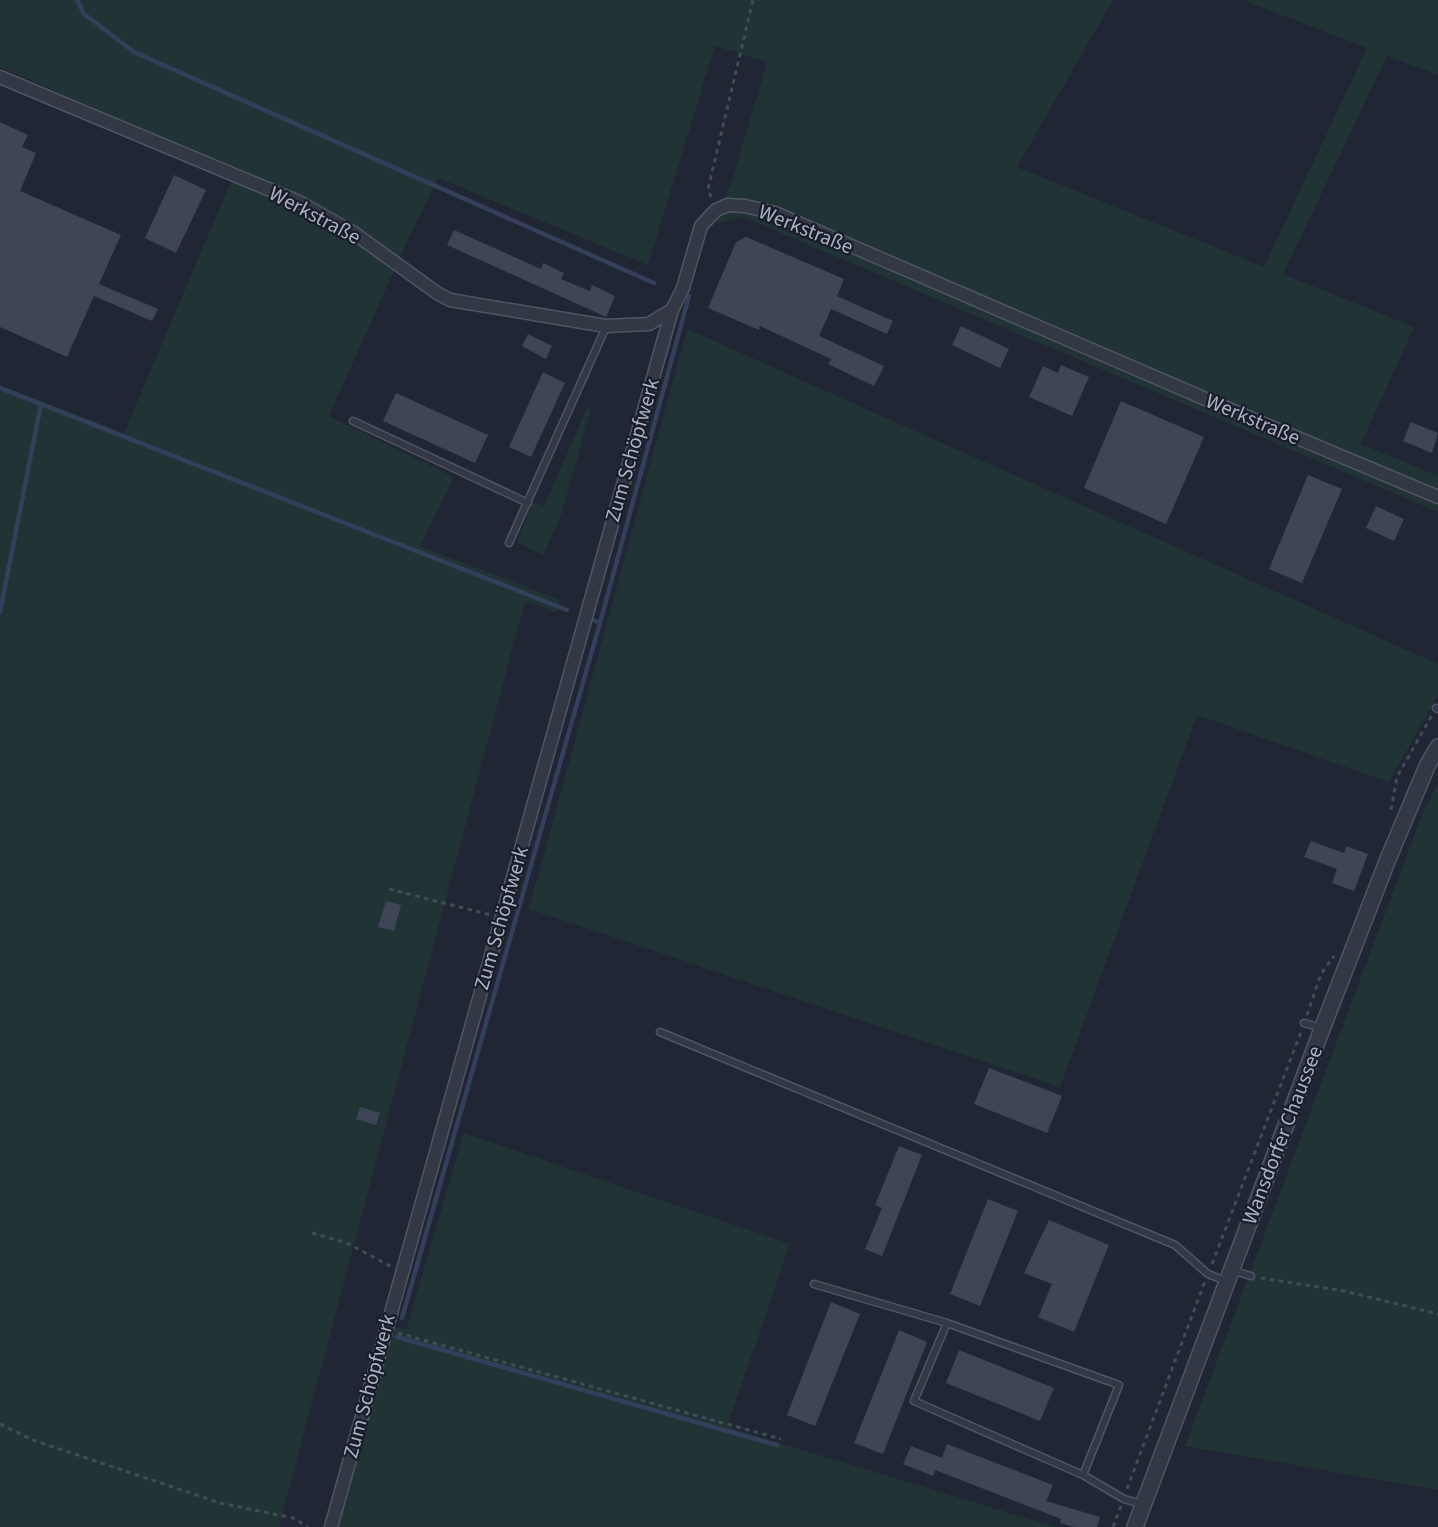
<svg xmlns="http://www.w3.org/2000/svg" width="1438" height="1527" font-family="'Source Sans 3',sans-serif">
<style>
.green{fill:#223336}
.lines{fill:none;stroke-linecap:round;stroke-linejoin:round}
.stream{stroke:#333f5b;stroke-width:4.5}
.building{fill:#3e4557}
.service-casing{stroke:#505563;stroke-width:9}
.minor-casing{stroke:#505563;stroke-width:15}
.tertiary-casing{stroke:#505563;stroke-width:18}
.path{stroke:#3f4e53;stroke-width:3;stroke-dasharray:4.5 4.5;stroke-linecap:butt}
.service{stroke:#333845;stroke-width:6}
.minor{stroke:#333845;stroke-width:12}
.tertiary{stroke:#333845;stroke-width:15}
.labels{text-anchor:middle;stroke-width:4.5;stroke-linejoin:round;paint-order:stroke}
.street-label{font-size:21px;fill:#adb2c2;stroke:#181d29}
</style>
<rect width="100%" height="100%" fill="#202634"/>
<!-- green -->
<path class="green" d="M0,0H1113L1017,167L1264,267L1367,48L1243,0H1438V75L1387,56L1283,274L1414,327L1361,444L1438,476V512L743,217L716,224L733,178L767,62L715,46L648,265L438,178L406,244L329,416L454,477L420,546L560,600L557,612L525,601L279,1527H0V385L124,433L236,170L0,67Z
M687,329L1438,664V695L1389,782L1197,715L1060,1087L529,909Z
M587,408L591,410L561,515L543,555L517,542L534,502L544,506Z
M1438,783V1490L1185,1446L1424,810Z
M464,1133L790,1244L727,1427L1056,1527H338L392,1326L406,1330Z"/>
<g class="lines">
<!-- stream -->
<path class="stream" d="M77,0L84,14L134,52L654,283
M0,388L567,610
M0,612L41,404
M600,623L689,296
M402,1318L600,623L593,620
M397,1337L777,1445"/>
</g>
<!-- building -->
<path class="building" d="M0,122L28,135L22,147L36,153L20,191L121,235L99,284L158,309L152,321L94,296L67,357L0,327Z
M174,175L206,190L176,253L145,238Z
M454,230L541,269L543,263L564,273L561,279L590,291L592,285L615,296L606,317L447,245Z
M746,237L844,279L837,296L893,321L887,334L831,309L819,336L884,366L874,386L828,364L831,359L760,326L759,330L708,308L736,242Z
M961,326L1009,349L1000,368L952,345Z
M528,334L552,346L546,359L522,346Z
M1061,365L1089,377L1072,416L1029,397L1043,366L1058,373Z
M543,372L565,383L531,457L509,447Z
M396,393L488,435L475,463L383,421Z
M1121,401L1204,437L1166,524L1084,488Z
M1411,422L1438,433L1432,453L1403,441Z
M1308,475L1342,489L1302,583L1269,569Z
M1376,506L1404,519L1394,541L1366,528Z
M1311,841L1344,853L1346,846L1368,854L1354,891L1332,883L1337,869L1304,857Z
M386,901L401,905L394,931L378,927Z
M989,1068L1062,1096L1047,1133L974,1104Z
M360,1107L380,1113L376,1125L356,1119Z
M899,1146L922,1155L882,1256L865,1249L882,1208L875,1205Z
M988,1199L1018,1211L980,1306L950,1294Z
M1049,1220L1109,1245L1074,1332L1038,1317L1052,1284L1024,1273Z
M831,1302L860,1314L815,1426L787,1415Z
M899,1330L927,1342L883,1454L854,1443Z
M959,1350L1054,1388L1040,1421L946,1383Z
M947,1444L1053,1485L1046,1501L1100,1517L1097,1527H1074L1060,1523L1061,1519L935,1470L933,1476L903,1464L911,1446L942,1458Z"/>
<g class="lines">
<!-- service casing -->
<g class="service-casing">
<path id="service" d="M353,421L528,503
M509,543L606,327
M1436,708L1438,709
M1304,1023L1321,1028
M660,1032L1175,1245L1208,1274L1226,1281
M1231,1270L1251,1276
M814,1284L947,1323L1119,1385L1083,1475
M947,1323L914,1401L1083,1475L1124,1499L1142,1504"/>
</g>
<!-- minor casing -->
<g class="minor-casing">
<path id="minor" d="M0,77L299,202L354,233L437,293L450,300L606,326L649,324L672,310L683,288L701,226L716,210L728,205L745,206L775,213L1238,413L1438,497
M331,1527L672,310"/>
</g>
<!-- tertiary casing -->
<g class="tertiary-casing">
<path id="tertiary" d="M1135,1527L1322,1029L1388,859L1428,764L1438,747"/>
</g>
<!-- path -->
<path class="path" d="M711,197L708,189L753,0
M1391,810L1397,777L1432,715
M389,889L491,915
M1307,1015L1321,974L1334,956
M312,1233L347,1243L392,1267
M1212,1264L1301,1032
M1261,1278L1344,1291L1438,1314
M398,1333L781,1439
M0,1424L33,1440L220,1503L293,1518L308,1527
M1127,1489L1205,1281
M1113,1527L1121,1506"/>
<!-- service -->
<use href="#service" class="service"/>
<!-- minor -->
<use href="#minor" class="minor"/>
<!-- tertiary -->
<use href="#tertiary" class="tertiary"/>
</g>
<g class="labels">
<!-- street labels -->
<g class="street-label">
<text transform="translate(315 215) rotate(28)" y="7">Werkstraße</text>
<text transform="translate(806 229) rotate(22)" y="7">Werkstraße</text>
<text transform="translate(1253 419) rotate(23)" y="7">Werkstraße</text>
<text transform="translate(632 450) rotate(-74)" y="7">Zum Schöpfwerk</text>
<text transform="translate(501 918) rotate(-74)" y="7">Zum Schöpfwerk</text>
<text transform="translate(1282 1135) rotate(-69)" y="7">Wansdorfer Chaussee</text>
<text transform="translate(369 1386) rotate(-75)" y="7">Zum Schöpfwerk</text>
</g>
</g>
</svg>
